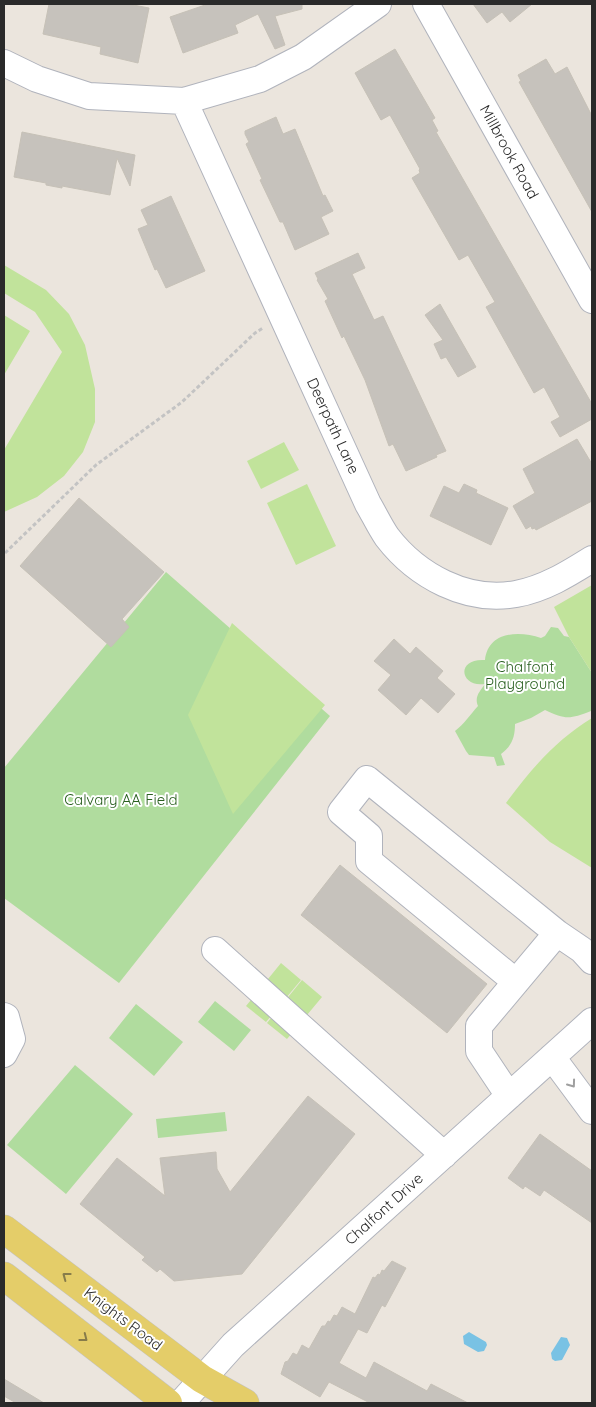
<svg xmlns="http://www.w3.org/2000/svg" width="596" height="1407" font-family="Quicksand,sans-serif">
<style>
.green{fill:#b0dc9e}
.pitch{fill:#c1e39b}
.water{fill:#79c2e4}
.building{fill:#c6c2bc;stroke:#c6c1b7}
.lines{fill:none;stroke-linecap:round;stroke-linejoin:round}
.minor-casing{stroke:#b0b3bc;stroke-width:28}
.major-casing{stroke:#c3c3c3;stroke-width:29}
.path{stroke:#c3c3c3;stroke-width:3;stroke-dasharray:4 2.5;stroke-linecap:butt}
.minor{stroke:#fff;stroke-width:26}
.major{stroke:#e4cd69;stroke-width:28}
.oneway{stroke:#9f9f9f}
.oneway2{stroke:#877c4a}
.labels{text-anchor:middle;stroke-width:4;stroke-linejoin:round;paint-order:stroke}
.street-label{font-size:15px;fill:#2a2a2a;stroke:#fff}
.park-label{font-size:15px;fill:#2a6020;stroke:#fff}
</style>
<rect width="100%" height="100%" fill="#ebe5dd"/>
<!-- green -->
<path class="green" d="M166,572L330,716L119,983L4,898V768Z
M551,627L558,628L564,636L569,637L592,673L591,711C570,719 566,720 545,710L531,718L515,724C515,737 512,746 501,754L505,765L497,766L494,757L469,755L466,751L455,731C464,724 470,715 478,706C474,697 480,691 485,684C460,688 455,658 485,660C488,632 518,630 541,638L545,636Z
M215,1001L251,1030L234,1051L198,1022Z
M136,1004L183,1042L154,1076L109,1038Z
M75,1065L133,1114L66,1194L7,1145Z
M225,1112L227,1131L158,1138L156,1119Z"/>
<!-- pitch -->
<path class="pitch" d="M4,265L46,290L69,314L85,345L95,389V422L83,452L64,476L37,497L4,512V450L62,352L35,312L4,293Z
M4,315L30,331L4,375Z
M284,442L299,470L261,489L247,461Z
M307,484L336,546L296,565L267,503Z
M592,585V673L569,637L554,607Z
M232,623L325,705L233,814L188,715Z
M592,718V868L550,842L506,803C531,769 556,740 592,718Z
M281,963L301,980L266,1022L246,1006Z
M302,980L322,997L287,1039L267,1023Z"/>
<!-- water -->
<path class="water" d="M469,1332L486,1342L487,1345L484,1351L478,1352L464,1344L463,1336Z
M561,1337L567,1338L570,1345L562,1360L555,1361L552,1359L551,1353Z"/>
<!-- building -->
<path class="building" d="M49,4H128L149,8L138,63L100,54L101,47L43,34Z
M208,4H302V9L275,16L285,45L275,49L258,14L235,25L238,33L183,53L170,17Z
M473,4H532L510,22L502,12L487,23Z
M395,49L435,118L432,120L438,131L436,132L592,404V419L560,437L551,422L560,417L544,387L534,393L486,307L495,302L468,255L459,260L412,178L420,173L419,170L420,169L390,115L381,120L355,73Z
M546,59L555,74L567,67L592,116V212L519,82L521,81L518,75Z
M276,117L283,134L295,129L323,196L325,195L333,211L321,217L329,234L295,250L283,222H280L260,180L262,179L246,144L249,142L245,134V131Z
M22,132L135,155L130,186L117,158L110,195L62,186V188L46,185V183L14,177Z
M171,196L205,271L166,288L157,269L155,270L138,229L148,225L141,210Z
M358,253L365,268L352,274L374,320L383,316L446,451L436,455L437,457L406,471L393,444L389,446L365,380L344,336L342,338L325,301L328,299L317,280L318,279L315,273Z
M440,304L476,367L458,377L446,357L441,359L434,344L443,340L425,315Z
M577,439L592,464V501L536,530L535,528L532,529L531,526L526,529L513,506L535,493L523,469Z
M464,484L477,490L476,493L508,508L491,545L430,516L444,486L459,493Z
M79,498L164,572L122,619L129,627L111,647L20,566Z
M394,639L410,654L416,647L443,671L437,678L455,694L438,713L421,698L406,715L378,690L391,675L374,661Z
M340,865L487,984L447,1033L301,915Z
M308,1096L355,1134L242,1274L174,1281L160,1269L157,1272L142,1260L145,1257L80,1204L117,1158L165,1196L160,1158L216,1152L217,1169L230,1192Z
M540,1134L592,1171V1223L544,1190L540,1196L525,1186L523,1189L508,1178Z
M392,1261L406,1268L385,1307L382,1305L367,1333L358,1329L339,1363L366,1378L374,1362L427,1391L431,1384L468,1403H370L329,1382L320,1397L281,1374L285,1362L288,1361L293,1353L297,1355L302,1345L309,1349L322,1326H325L328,1321L330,1322L334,1315L337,1316L342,1307L355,1314L373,1277L375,1278L378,1274L380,1275L382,1270L384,1271Z
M4,1379L44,1403H16L4,1396Z"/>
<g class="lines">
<!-- minor casing -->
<g class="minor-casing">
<path id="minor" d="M426,4L592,300
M4,63L37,79L89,96L184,101L260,79L303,57L378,4
M184,101L368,504C374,514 380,527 387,537C417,576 467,603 516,594C544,589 568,574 592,559
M215,950L444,1155
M516,982L369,861V836L341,812L367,779L557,933
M4,1016L6,1017L12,1039L4,1054
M552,1057L592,1111
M509,1096L479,1051V1026L557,933L582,950L592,961
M181,1403L233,1345L592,1021"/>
</g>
<!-- major casing -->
<g class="major-casing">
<path id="major" d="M4,1229L202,1379L245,1403
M4,1276L168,1403"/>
</g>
<!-- path -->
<path class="path" d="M5,553L96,465L182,402L255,333L263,328"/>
<!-- minor -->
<use href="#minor" class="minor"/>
<!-- major -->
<use href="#major" class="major"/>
</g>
<!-- one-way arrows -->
<defs><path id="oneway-chevron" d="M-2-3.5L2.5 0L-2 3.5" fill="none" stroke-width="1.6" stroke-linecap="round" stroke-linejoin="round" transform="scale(1.25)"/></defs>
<use class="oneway" href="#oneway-chevron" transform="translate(572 1084) rotate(54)"/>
<g class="oneway2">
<use href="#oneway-chevron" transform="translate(66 1276) rotate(-143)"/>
<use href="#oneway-chevron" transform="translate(84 1338) rotate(38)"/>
</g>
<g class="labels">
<!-- street labels -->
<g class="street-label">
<text transform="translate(509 152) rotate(61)" y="5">Millbrook Road</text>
<text transform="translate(333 426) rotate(65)" y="5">Deerpath Lane</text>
<text transform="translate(384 1209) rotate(-42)" y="5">Chalfont Drive</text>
<text transform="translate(123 1319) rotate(37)" y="5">Knights Road</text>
</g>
<!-- park labels -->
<g class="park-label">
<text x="525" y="672">Chalfont<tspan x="525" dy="17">Playground</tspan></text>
<text x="121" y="805">Calvary AA Field</text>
</g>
</g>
<!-- border -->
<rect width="596" height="1407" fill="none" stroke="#2a2a2a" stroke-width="10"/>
</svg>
